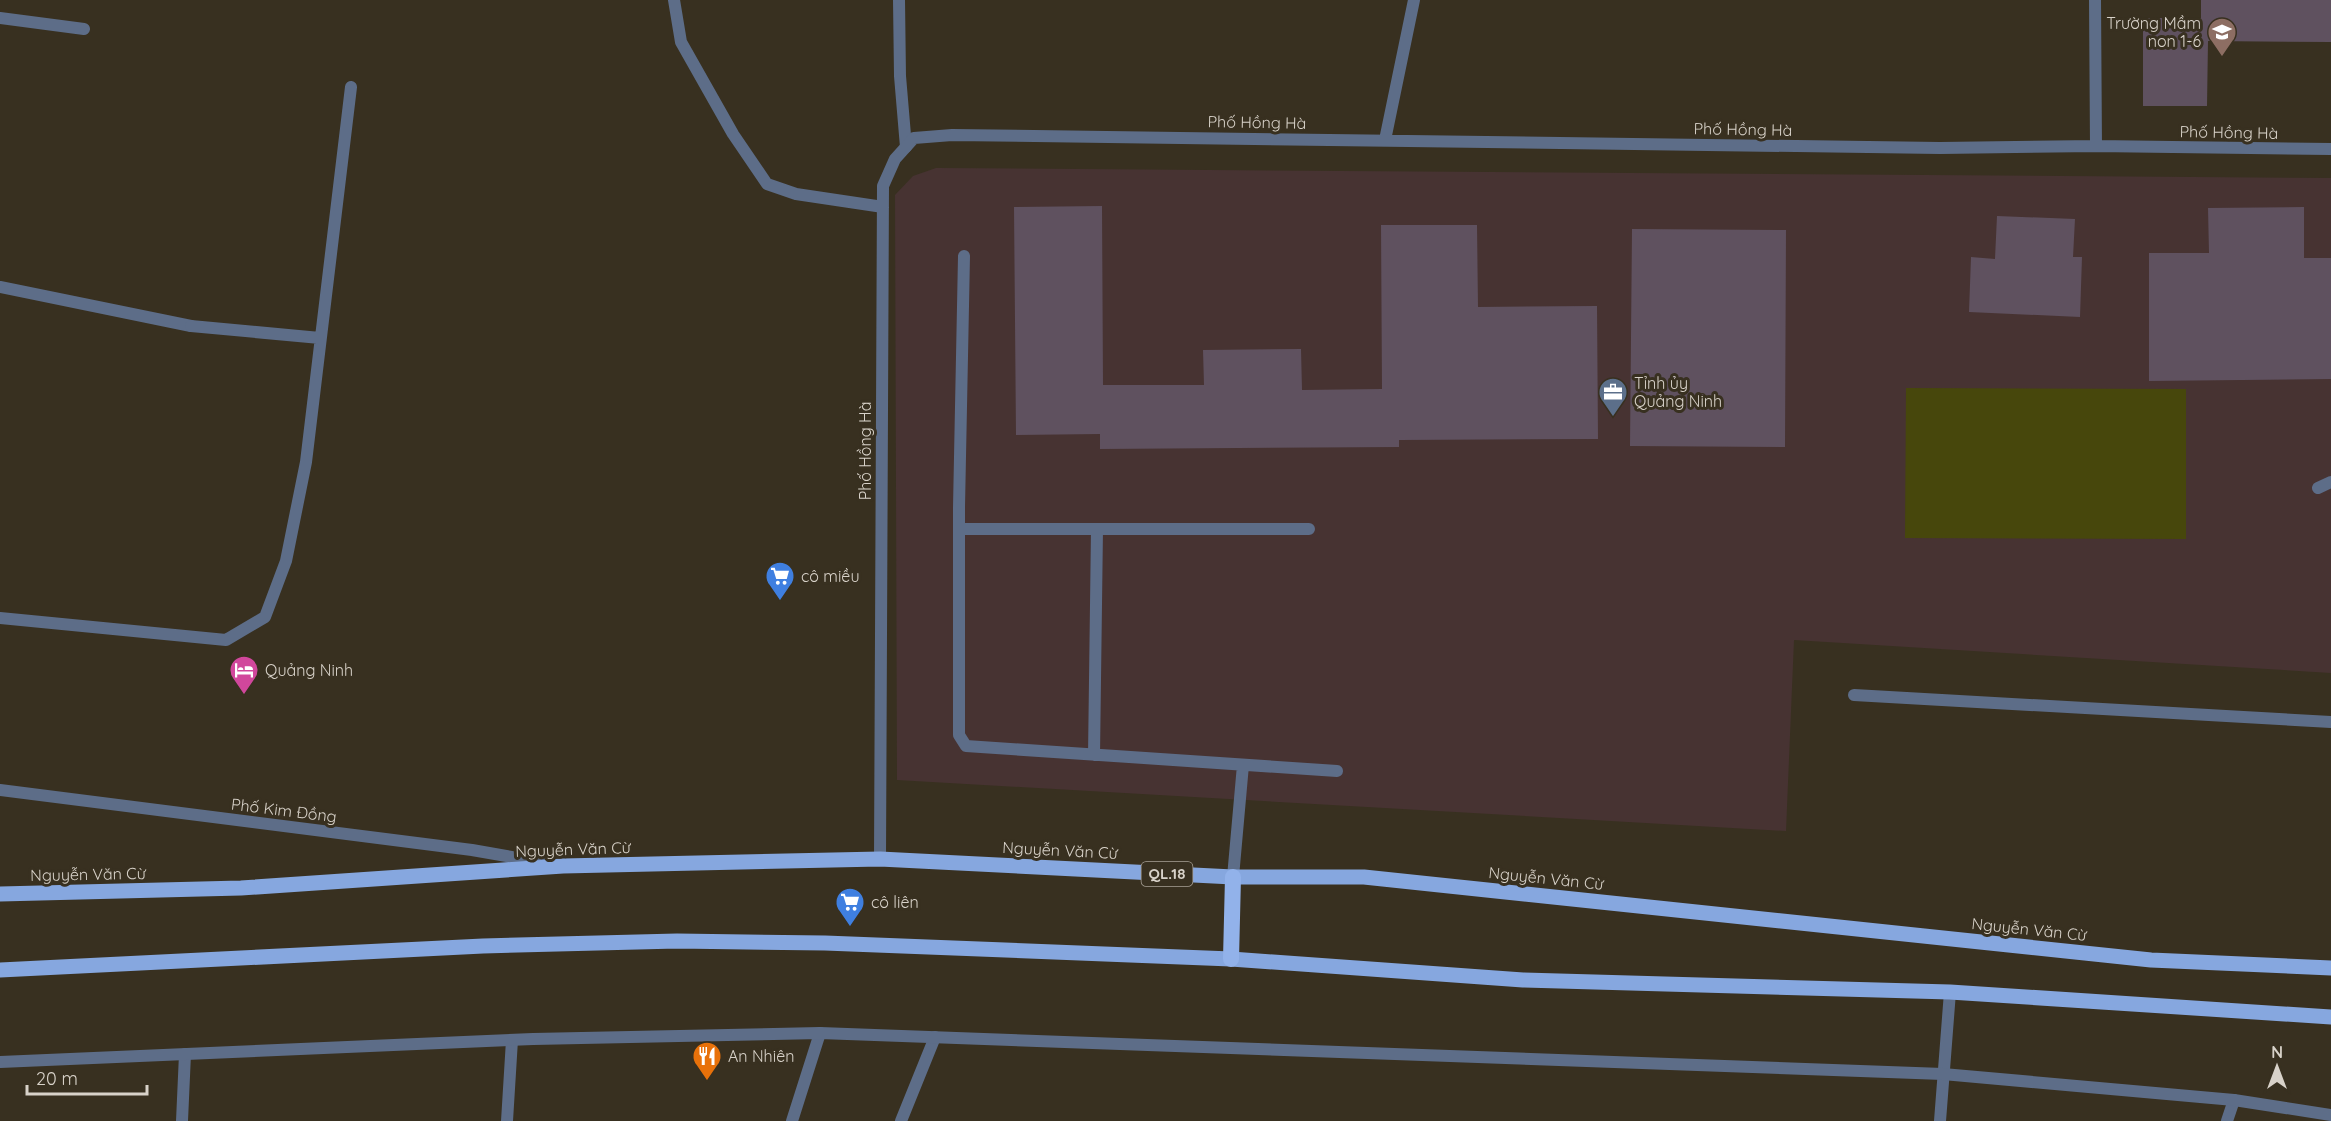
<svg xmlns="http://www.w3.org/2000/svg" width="2331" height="1121" font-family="Quicksand,sans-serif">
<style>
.commercial{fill:#473332}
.garden{fill:#47470c}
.building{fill:#5f515f}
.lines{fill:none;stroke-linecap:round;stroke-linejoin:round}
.service{stroke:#5d6d88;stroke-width:12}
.minor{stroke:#5d6d88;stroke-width:12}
.tertiary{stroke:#5d6d88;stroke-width:12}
.primary{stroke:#86a7df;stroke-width:15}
.trunk{stroke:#92b2ea;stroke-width:16}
.labels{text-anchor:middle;stroke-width:6;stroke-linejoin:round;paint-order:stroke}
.shield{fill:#383020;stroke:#a8a196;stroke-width:1.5}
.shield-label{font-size:15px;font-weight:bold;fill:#d8d2c9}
.poi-label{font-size:16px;fill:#d8d2c9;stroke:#383020;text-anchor:start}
.street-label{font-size:16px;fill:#d8d2c9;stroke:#383020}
</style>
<rect width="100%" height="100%" fill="#383020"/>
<!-- commercial -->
<path class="commercial" d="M936,168L2331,178V673L1794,640L1786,831L897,780L895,195L913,176Z"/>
<!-- garden -->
<path class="garden" d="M1906,388L2186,389V539L1905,538Z"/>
<!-- building -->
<path class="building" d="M2201,0H2331V42L2208,41L2207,106H2143V18H2201Z
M1102,206L1103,385H1204L1203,350L1301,349L1302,390L1382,389L1381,225H1477L1478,307L1597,306L1598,439L1399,440V447L1100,449V434L1016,435L1014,207Z
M2304,207V258H2331V379L2149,381V253H2209L2208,208Z
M1997,216L2075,219L2073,257H2082L2080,317L1969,312L1971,257L1995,259Z
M1632,229L1786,230L1785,447L1630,446Z"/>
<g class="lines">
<!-- service -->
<path class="service" d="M899,0L900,76L906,147
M0,18L84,29
M964,256L959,507V735L966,746L1337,771
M0,287L191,326
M2318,488L2331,482
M959,529H1309
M1854,695L2331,722
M1094,755L1097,529
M1233,877L1243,765
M182,1121L185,1054
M507,1121L512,1040
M792,1121L820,1033
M901,1121L935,1037
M2227,1121L2234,1100"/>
<!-- minor -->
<path class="minor" d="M674,0L681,42L733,134L767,184L796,194L883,207
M2095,0L2096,146
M1385,140L1414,0
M191,326L320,338
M0,618L226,640L265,617L286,561L306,462L351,87
M0,790L472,850L546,863
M880,859L883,186L895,159L914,138L952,135L1940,148L2096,146L2331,149
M1940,1121L1950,992"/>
<!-- tertiary -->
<path class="tertiary" d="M0,1062L533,1039L820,1033L1943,1074L2234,1100L2331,1115"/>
<!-- primary -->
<path class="primary" d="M0,894L241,888L563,866L880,859L1233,877H1364L2151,960L2331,968
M0,970L483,946L677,941L825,943L1231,959L1523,980L1950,992L2331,1017"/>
<!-- trunk -->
<path class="trunk" d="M1231,959L1233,877"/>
</g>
<!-- icons -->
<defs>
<g id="school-pin" transform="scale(1.5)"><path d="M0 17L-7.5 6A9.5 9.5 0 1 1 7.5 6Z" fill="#8d6e63" stroke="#383020"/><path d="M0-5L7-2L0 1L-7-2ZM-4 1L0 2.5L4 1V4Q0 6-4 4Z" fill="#fff"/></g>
<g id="office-pin" transform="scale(1.5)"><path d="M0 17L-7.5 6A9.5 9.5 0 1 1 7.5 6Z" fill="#5c6f8a" stroke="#383020"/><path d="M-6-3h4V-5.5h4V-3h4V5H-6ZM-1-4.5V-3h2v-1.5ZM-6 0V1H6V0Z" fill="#fff"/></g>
<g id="supermarket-pin" transform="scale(1.5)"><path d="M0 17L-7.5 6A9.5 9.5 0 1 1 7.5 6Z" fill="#3f7fe0" stroke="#383020"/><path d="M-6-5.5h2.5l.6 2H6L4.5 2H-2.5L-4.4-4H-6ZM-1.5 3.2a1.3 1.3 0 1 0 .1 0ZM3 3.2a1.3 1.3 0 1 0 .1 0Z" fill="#fff"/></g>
<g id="hotel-pin" transform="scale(1.5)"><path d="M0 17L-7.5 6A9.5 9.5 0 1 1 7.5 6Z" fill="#d1479c" stroke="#383020"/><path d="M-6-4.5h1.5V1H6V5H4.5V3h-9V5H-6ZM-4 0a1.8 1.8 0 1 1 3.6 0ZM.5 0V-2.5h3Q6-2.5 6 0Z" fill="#fff"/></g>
<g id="restaurant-pin" transform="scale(1.5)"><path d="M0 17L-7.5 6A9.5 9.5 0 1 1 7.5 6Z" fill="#e8710a" stroke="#383020"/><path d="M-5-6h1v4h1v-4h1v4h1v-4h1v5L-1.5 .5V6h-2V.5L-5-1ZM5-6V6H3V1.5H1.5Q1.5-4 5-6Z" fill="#fff"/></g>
</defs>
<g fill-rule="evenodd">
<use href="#school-pin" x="2222" y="32"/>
<use href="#office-pin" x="1613" y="392"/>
<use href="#supermarket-pin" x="780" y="576"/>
<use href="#hotel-pin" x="244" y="670"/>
<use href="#supermarket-pin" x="850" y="902"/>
<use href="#restaurant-pin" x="707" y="1056"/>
</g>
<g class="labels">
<!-- shield labels -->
<rect class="shield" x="1141.5" y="862" width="51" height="24" rx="4.5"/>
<g class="shield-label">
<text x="1167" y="879">QL.18</text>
</g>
<!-- poi labels -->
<g class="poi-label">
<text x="2201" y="29" text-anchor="end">Trường Mầm<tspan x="2201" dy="18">non 1-6</tspan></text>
<text x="1634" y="389">Tỉnh ủy<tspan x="1634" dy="18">Quảng Ninh</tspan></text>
<text x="801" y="582">cô miều</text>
<text x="265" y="676">Quảng Ninh</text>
<text x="871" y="908">cô liên</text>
<text x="728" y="1062">An Nhiên</text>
</g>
<!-- street labels -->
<g class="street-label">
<text transform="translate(1257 122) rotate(1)" y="6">Phố Hồng Hà</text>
<text transform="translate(1743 129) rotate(1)" y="6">Phố Hồng Hà</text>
<text transform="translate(2229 132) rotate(1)" y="6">Phố Hồng Hà</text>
<text transform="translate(865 451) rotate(-90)" y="6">Phố Hồng Hà</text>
<text transform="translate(284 810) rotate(7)" y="6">Phố Kim Đồng</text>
<text transform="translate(573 849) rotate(-2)" y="6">Nguyễn Văn Cừ</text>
<text transform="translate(1060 850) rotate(3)" y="6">Nguyễn Văn Cừ</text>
<text transform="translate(88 874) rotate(-1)" y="6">Nguyễn Văn Cừ</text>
<text transform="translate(1546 878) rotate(6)" y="6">Nguyễn Văn Cừ</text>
<text transform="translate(2029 929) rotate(6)" y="6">Nguyễn Văn Cừ</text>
</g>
</g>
<!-- north arrow -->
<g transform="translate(2277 1067)" stroke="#383020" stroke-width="4.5" paint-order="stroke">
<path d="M0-4.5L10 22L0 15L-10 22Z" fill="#d8d2c9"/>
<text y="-9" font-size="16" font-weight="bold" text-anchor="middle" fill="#d8d2c9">N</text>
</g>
<!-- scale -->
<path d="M27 1085v9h120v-9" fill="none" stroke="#d8d2c9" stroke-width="3"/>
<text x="36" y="1085" font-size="18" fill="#d8d2c9" stroke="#383020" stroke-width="4.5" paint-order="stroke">20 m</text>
</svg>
